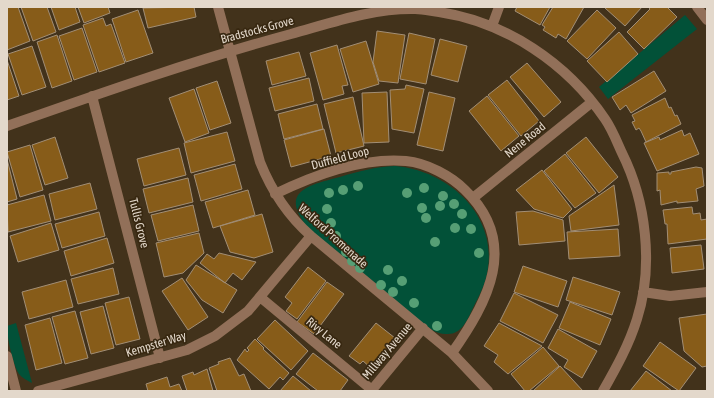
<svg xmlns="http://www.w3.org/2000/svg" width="714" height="398" font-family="'Asap Condensed',sans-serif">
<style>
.green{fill:#025138}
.building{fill:#875c19;stroke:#a28e75}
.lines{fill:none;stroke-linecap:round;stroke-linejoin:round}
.minor{stroke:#927059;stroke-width:10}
.tree{fill:#569f75}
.labels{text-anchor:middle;stroke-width:3.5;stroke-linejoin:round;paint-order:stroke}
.street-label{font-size:12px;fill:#e3d8cb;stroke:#382811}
</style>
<rect width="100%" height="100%" fill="#42321b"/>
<!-- green -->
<path class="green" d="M685,15L697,29L608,99L599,87Z
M395,166C446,170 496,212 488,268C486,284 479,296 472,310C467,321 461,334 448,334C437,335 429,328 421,322L308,228C278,191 309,185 340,177C359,171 375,167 395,166Z
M16,323L32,383C27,380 22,378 19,374C13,365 7,337 7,326Z"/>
<!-- building -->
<path class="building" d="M7,7H18L30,41L7,50Z
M21,7H47L56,32L33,41Z
M51,7H75L80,22L59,30Z
M78,7H108L110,13L84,23Z
M194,7L196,17L148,28L143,8Z
M517,7H550L540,25L515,11Z
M553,7H584L566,39L558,34L556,38L543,30L545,27L542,25Z
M607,7H642L625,26L605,8Z
M648,7H667L677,17L644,49L627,32L650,9Z
M138,10L153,53L126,62L112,19Z
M597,10L616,28L587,59L567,41Z
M103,18L106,26L111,24L125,63L99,72L83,25Z
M82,28L97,72L74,80L59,36Z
M377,31L405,35L398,83L379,81L373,62Z
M619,32L638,54L607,82L587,61Z
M409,33L435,39L426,84L400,79Z
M57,35L72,81L52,88L37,42Z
M440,39L467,46L458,82L431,75Z
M366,41L379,84L353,92L340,49Z
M337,45L348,85L342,86L344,94L323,100L310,53Z
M32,46L46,87L22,95L8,54Z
M299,52L306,76L272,85L266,61Z
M7,60L19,96L7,100Z
M527,63L561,102L544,117L510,77Z
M654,71L666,91L631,113L626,105L620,110L612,97Z
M309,78L314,101L275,111L269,88Z
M507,80L539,121L521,136L488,95Z
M217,81L231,123L210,130L196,88Z
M406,85L424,89L414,133L392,129L390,90L405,89Z
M194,89L209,133L185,142L169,98Z
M387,92L389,142L364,143L362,93Z
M429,92L455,98L443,151L417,145Z
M487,96L519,136L501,151L469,111Z
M353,97L364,146L336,153L324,104Z
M665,98L669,108L671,107L675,116L677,115L681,124L646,142L641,131L639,128L636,130L632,122L635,121L632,115Z
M317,104L323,129L284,139L278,114Z
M324,129L331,156L291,167L284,140Z
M682,130L684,136L690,133L699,154L657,171L644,143L659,137L660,140Z
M227,132L235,161L191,173L184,143Z
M55,137L68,178L45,185L32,145Z
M586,137L618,177L599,193L566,153Z
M30,145L43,190L20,197L7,152Z
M179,148L186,175L144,186L137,159Z
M565,154L596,193L575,208L544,171Z
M7,159L17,199L7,202Z
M235,164L242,189L201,201L194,175Z
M696,167L702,168L704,186L696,189L698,201L677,203V201L661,205L660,190L657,191V173L669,172V174H671V172Z
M542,170L572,209L563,218L534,209L516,190Z
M188,178L193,202L149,213L143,189Z
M90,183L97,209L55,220L49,194Z
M614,185L619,225L571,231L569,216Z
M248,190L255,215L213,228L205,202Z
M44,195L51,221L8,232L7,205Z
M193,205L199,231L158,241L151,215Z
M692,207L693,214L700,213L701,220L707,219V239L668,244L667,224H665L663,210Z
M533,211L563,220L565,241L519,245L516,212Z
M99,212L105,236L62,248L55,224Z
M262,214L273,252L254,258L230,252L220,226Z
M51,223L59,250L18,262L10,236Z
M618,229L620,256L569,259L567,232Z
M199,233L204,253L183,273L164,277L156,243Z
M107,238L114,263L71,276L64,251Z
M701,245L704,269L672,273L670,248Z
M219,253L256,262L242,280L233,273L225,283L200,263L207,254L214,259Z
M196,265L237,290L223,313L202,300L186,280Z
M523,266L567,281L558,307L514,292Z
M308,267L326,281L297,319L286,311L292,303L285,297Z
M113,268L119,294L78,304L71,279Z
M573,277L620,292L612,315L566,300Z
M182,278L208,317L188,330L162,291Z
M66,280L73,307L29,319L22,292Z
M327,282L344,294L314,334L297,322Z
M514,293L558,315L543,343L500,321Z
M129,297L140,339L116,345L105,303Z
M570,302L611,319L600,345L559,328Z
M103,306L114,348L91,354L80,312Z
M75,311L88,358L65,364L52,317Z
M707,314V366L702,367L684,351L679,318Z
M50,318L62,363L36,370L25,325Z
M275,320L308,351L291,370L257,339Z
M376,323L395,338L371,368L363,361L360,364L349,356Z
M499,323L542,346L508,374L494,362L498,355L484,346Z
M558,329L597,351L582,378L564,367L568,360L548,348Z
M255,339L264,348L263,349L289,373L283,380L280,377L269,389L237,360L245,349L247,352L249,350L247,348Z
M660,342L696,368L679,391L643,366Z
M543,347L559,366L529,391H525L511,374Z
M313,353L348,380L340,391H318L296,374Z
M230,358L239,376L244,374L251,391H217L209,368L219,364L218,362Z
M560,366L583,391H533Z
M207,369L213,391H187L182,376L193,372L194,375Z
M646,371L672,391H630Z
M293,376L311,391H280Z
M167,377L170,387L179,384L182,391H148L146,384Z"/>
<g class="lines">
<!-- minor -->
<path class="minor" d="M218,7L260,162C272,192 287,215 311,236L452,353L488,391
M697,7L707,20
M492,26L499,7
M92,96L160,358
M7,126C101,93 195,60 291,34C331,23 373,8 415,9C423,9 431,11 439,12C506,22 567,63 605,119C612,129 617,142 622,153C646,201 654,266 637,319C629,345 616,368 603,391
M275,194C314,175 361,157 406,161C427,163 451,176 465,190C520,243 488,302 452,353
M473,198L592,102
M643,292L670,296L707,292
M260,297L372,390
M7,356L16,391
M38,391L187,350L215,336L248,311L311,236
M371,391L423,328"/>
</g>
<!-- trees -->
<g class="tree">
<circle cx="358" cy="186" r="5"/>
<circle cx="424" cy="188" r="5"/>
<circle cx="343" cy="190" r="5"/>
<circle cx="329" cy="193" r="5"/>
<circle cx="407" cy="193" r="5"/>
<circle cx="443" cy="196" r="5"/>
<circle cx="454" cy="204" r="5"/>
<circle cx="440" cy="206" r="5"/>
<circle cx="422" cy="208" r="5"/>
<circle cx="327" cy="209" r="5"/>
<circle cx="462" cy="214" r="5"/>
<circle cx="426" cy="218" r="5"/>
<circle cx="331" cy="223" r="5"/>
<circle cx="455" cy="228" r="5"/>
<circle cx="471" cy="229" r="5"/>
<circle cx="336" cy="236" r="5"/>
<circle cx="435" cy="242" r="5"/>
<circle cx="346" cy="252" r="5"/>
<circle cx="479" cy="253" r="5"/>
<circle cx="352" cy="261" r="5"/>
<circle cx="360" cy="268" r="5"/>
<circle cx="388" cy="270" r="5"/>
<circle cx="402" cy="281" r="5"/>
<circle cx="381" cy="285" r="5"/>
<circle cx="393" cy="292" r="5"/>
<circle cx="414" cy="303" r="5"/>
<circle cx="437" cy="326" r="5"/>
</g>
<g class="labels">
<!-- street labels -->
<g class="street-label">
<text transform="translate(257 30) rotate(-15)" y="4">Bradstocks Grove</text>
<text transform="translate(525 140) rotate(-39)" y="4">Nene Road</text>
<text transform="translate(340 158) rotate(-15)" y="4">Duffield Loop</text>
<text transform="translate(139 223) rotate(76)" y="4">Tullis Grove</text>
<text transform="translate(333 236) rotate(42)" y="4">Welford Promenade</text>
<text transform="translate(324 333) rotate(39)" y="4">Rivy Lane</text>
<text transform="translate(156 344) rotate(-17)" y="4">Kempster Way</text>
<text transform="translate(387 351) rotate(-50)" y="4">Millway Avenue</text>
</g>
</g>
<!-- border -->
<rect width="714" height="398" fill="none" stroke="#e3d8cb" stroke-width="16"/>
</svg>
